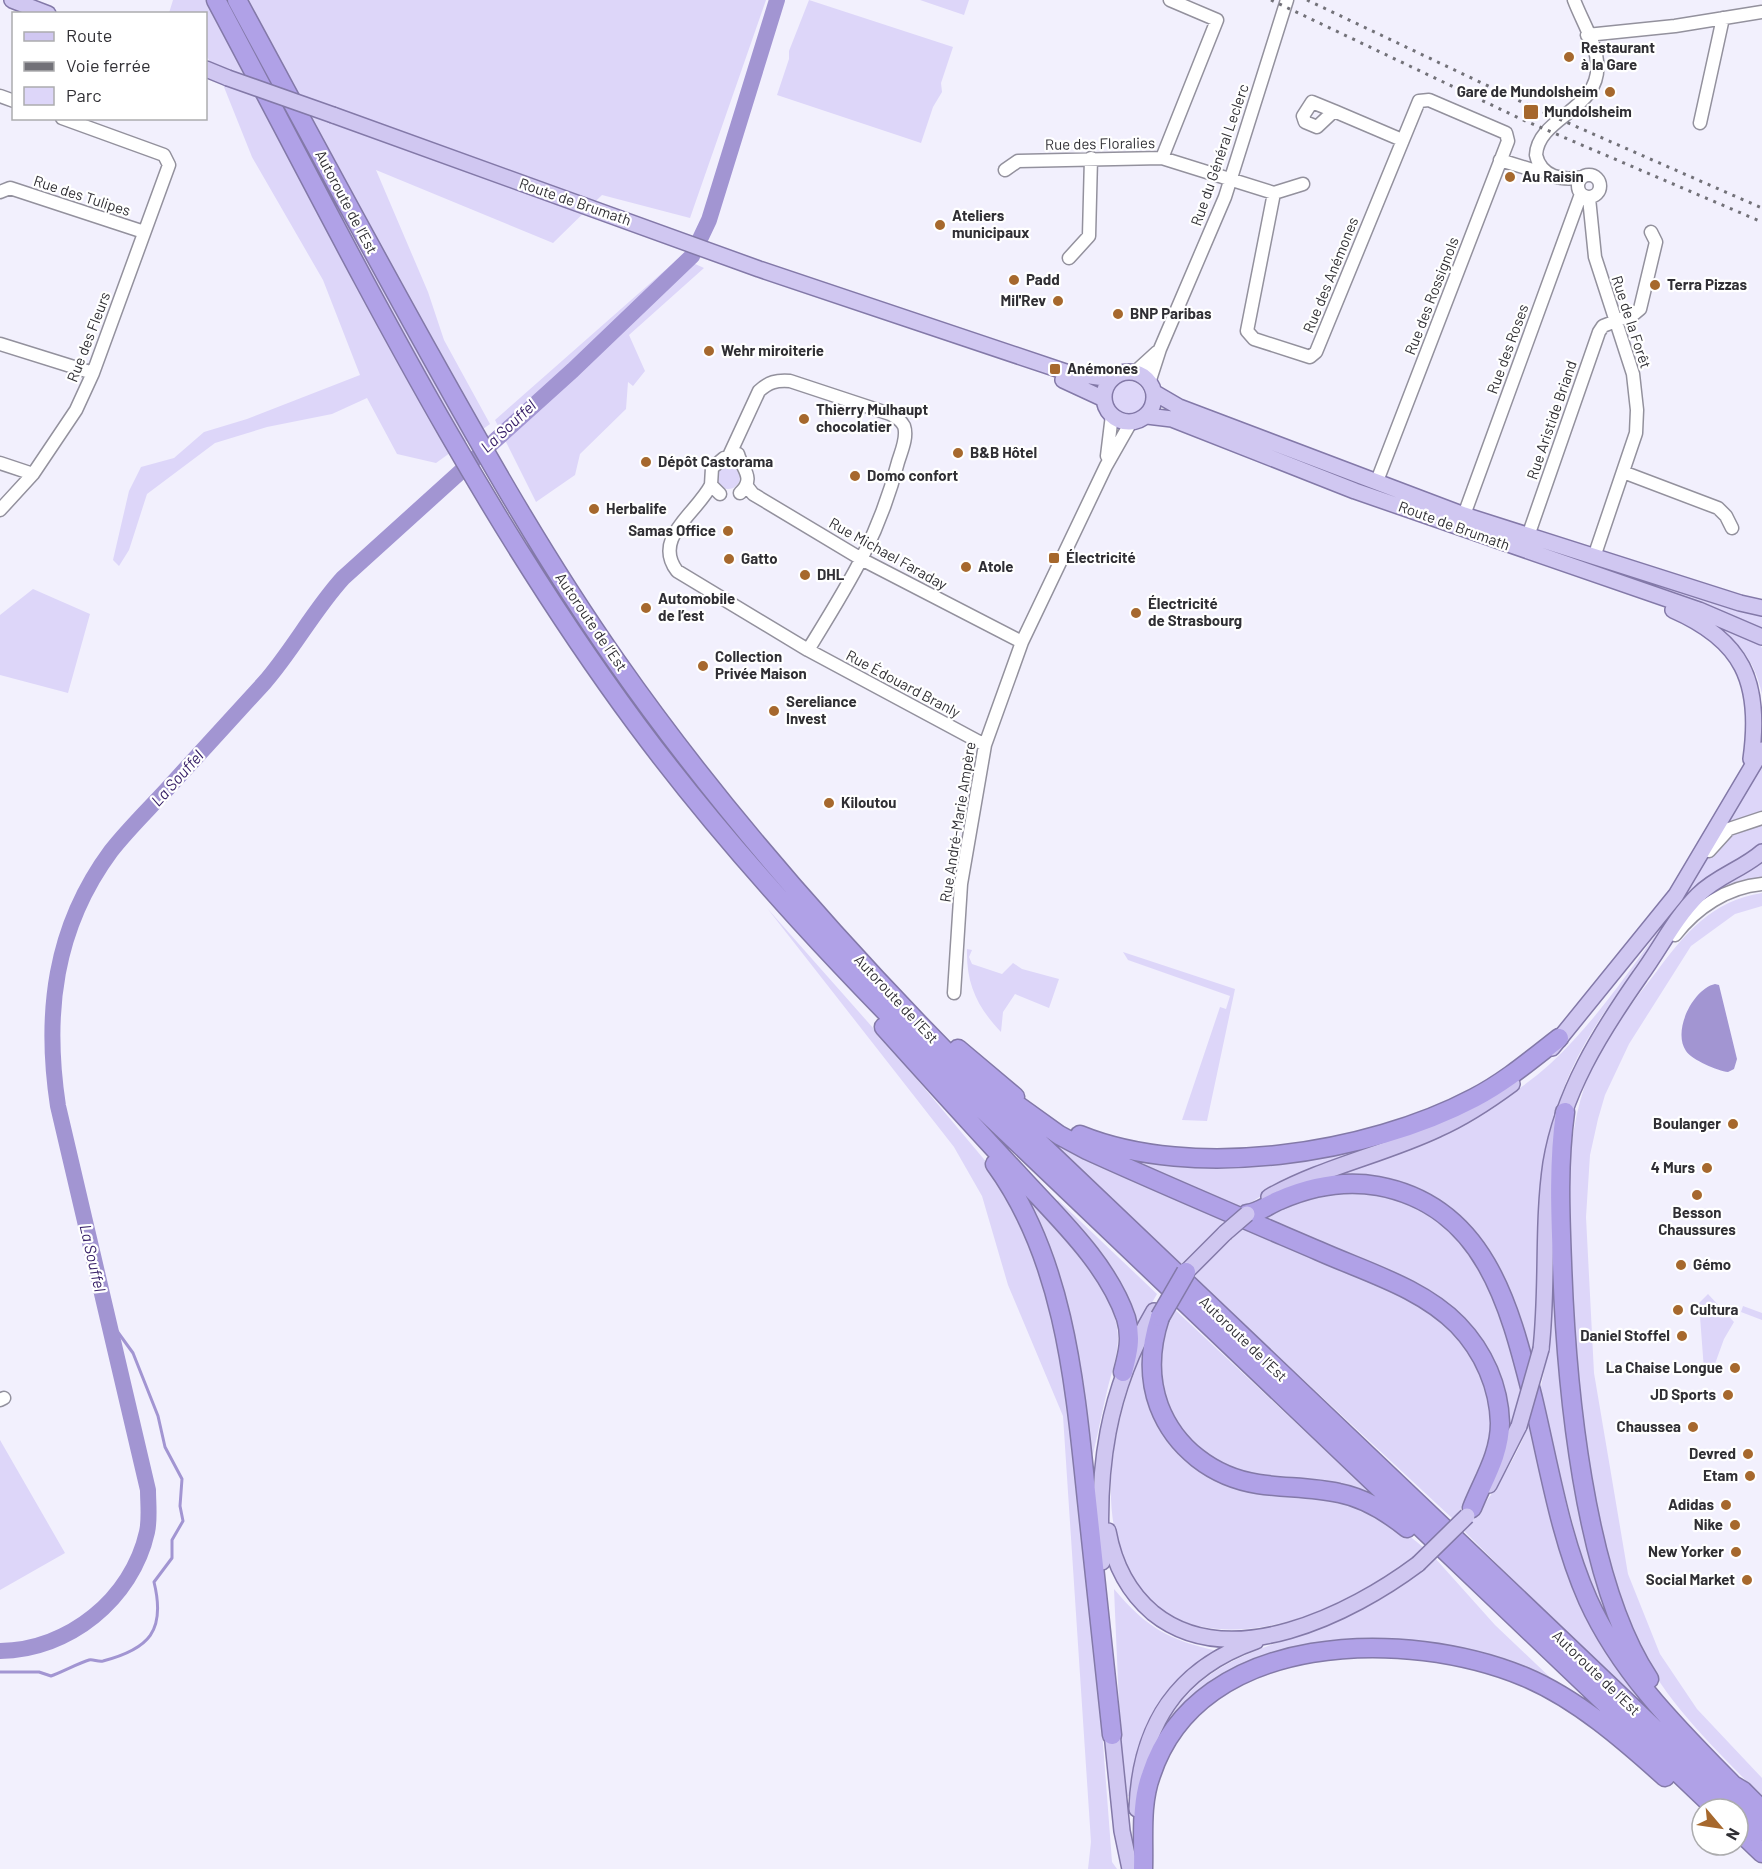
<svg xmlns="http://www.w3.org/2000/svg" width="1762" height="1869" font-family="Barlow,sans-serif">
<style>
.green{fill:#ddd6f9}
.water{fill:#a295d2}
.lines{fill:none;stroke-linecap:round;stroke-linejoin:round}
.stream{stroke:#a295d2;stroke-width:3}
.river{stroke:#a295d2;stroke-width:16}
.minor-casing{stroke:#93919d;stroke-width:15}
.major-casing{stroke:#8379a8;stroke-width:18}
.highway-casing{stroke:#8379a8;stroke-width:21}
.minor{stroke:#fff;stroke-width:12}
.major{stroke:#d0c7f1;stroke-width:15}
.highway{stroke:#b0a1e7;stroke-width:18}
.rail{stroke:#727178;stroke-width:3;stroke-dasharray:3 6;stroke-linecap:butt}
.major-bridge-casing{stroke:#8379a8;stroke-width:18;stroke-linecap:butt}
.highway-bridge-casing{stroke:#8379a8;stroke-width:21;stroke-linecap:butt}
.major-bridge{stroke:#d0c7f1;stroke-width:15}
.highway-bridge{stroke:#b0a1e7;stroke-width:18}
.poi-dot{fill:#a6682d;stroke:#fff;stroke-width:2}
.labels{text-anchor:middle;stroke-width:4.5;stroke-linejoin:round;paint-order:stroke}
.poi-label{font-size:15px;font-weight:bold;fill:#302f34;stroke:#fff;text-anchor:start}
.street-label{font-size:15px;fill:#302f34;stroke:#fff}
.water-label{font-size:16px;font-style:italic;fill:#382168;stroke:#fff}
</style>
<rect width="100%" height="100%" fill="#f2f0fd"/>
<!-- green -->
<path class="green" d="M173,0H766L690,218L602,195L553,243L376,170L428,292L444,340L490,424L436,463L397,454L367,398L332,414L267,427L215,443L147,494L129,550L119,566L113,560L129,491L141,467L174,458L204,432L247,419L360,375L323,280L252,157L222,82L206,55V14L169,13Z
M809,0L953,47L941,83L942,92L933,107L921,143L777,95L789,59V51Z
M920,0H969L964,15Z
M680,257L704,268L629,335L645,371L633,386L628,382L626,409L580,454L575,475L536,502L495,420Z
M1111 398a17 17 0 1 1 34 0a17 17 0 1 1-34 0Z
M1174,409L1762,612V632L1237,440Z
M716 477a12 12 0 1 1 24 0a12 12 0 1 1-24 0Z
M33,589L90,614L68,693L0,675V615Z
M1709,622L1759,643L1762,648V694C1755,661 1738,639 1709,622Z
M1762,756V812L1729,822L1726,818Z
M1762,822V847C1685,907 1573,1023 1554,1122C1549,1147 1549,1174 1547,1199C1543,1254 1538,1308 1530,1362L1514,1302L1463,1224L1349,1177L1333,1175C1410,1145 1488,1120 1550,1064C1603,1015 1643,950 1686,893C1699,875 1707,852 1724,837C1733,829 1751,826 1762,822Z
M1762,859V877L1735,883L1712,892Z
M1762,893V906L1735,914L1691,946L1629,1044L1605,1095L1598,1119L1590,1155L1586,1217L1594,1373L1628,1574L1660,1654L1697,1709L1762,1778V1797C1713,1746 1659,1697 1631,1630C1591,1535 1581,1420 1574,1318C1568,1241 1560,1160 1585,1085C1600,1043 1630,1006 1657,971C1686,932 1712,901 1762,893Z
M767,908L889,1046L993,1170L1008,1194L1037,1261L1065,1368L1095,1638L1112,1862L1117,1869H1088L1091,1842L1063,1416L1008,1285L982,1196L954,1147Z
M967,949L972,950L969,957L972,964L1002,974L1013,963L1022,969L1059,979L1049,1008L1015,994L1003,1012L1001,1032C977,1007 966,983 967,949Z
M1123,952L1235,989L1207,1121L1182,1120L1220,1007L1226,1009L1230,996L1128,960Z
M1426,1126L1282,1183L1242,1208L1113,1153L1166,1161Z
M1039,1131L1228,1218L1179,1266Z
M1020,1191C1053,1228 1117,1285 1118,1337C1118,1355 1111,1374 1107,1391C1102,1412 1098,1433 1093,1454L1089,1456Z
M1334,1191L1391,1194L1445,1221L1488,1270L1525,1385L1516,1418L1508,1433C1505,1388 1499,1363 1470,1326L1260,1217L1293,1201Z
M1058,1200L1157,1294L1138,1327L1054,1205Z
M1554,1208L1564,1389L1624,1647L1602,1614L1583,1562L1539,1396L1550,1343Z
M1246,1226L1403,1295L1451,1326L1480,1366L1493,1415L1492,1445L1471,1495L1453,1519L1192,1276Z
M1708,1294L1734,1322L1724,1339L1712,1372L1704,1370L1699,1303Z
M1743,1306L1762,1313V1320L1741,1312Z
M1172,1307L1374,1496L1267,1481L1209,1461L1168,1416L1155,1361Z
M1142,1352L1191,1460C1269,1480 1362,1492 1424,1548C1406,1564 1385,1584 1363,1596C1351,1602 1337,1606 1324,1610C1261,1634 1173,1648 1132,1577C1093,1510 1115,1419 1142,1352Z
M1532,1416L1563,1546L1658,1717L1655,1721L1464,1531C1492,1496 1517,1459 1532,1416Z
M0,1440L65,1553L0,1590Z
M1435,1558L1495,1625L1579,1705L1529,1675L1381,1640L1223,1680L1160,1737C1163,1726 1171,1715 1178,1706C1219,1652 1284,1644 1343,1619C1376,1604 1409,1584 1435,1558Z
M1114,1589C1147,1628 1168,1640 1218,1651C1200,1667 1176,1682 1162,1700C1141,1727 1134,1763 1130,1796L1123,1797Z"/>
<!-- water -->
<path class="water" d="M1715,984L1719,985L1737,1059L1734,1069L1728,1072C1718,1071 1692,1060 1686,1051C1672,1031 1693,989 1715,984Z"/>
<g class="lines">
<!-- stream -->
<path class="stream" d="M0,1672H39L51,1676C60,1673 81,1662 89,1660C93,1659 98,1662 103,1661C149,1649 166,1631 154,1582L172,1558V1540L183,1521L180,1506L182,1479L165,1447L158,1416L133,1353L109,1320"/>
<!-- river -->
<path class="river" d="M0,1651C69,1650 132,1599 147,1532C150,1519 148,1503 148,1490L58,1106C44,1014 54,928 111,851C128,829 150,808 169,787C200,753 232,718 264,683C293,650 313,611 343,578L573,370L692,256L709,220L777,0"/>
<!-- minor casing -->
<g class="minor-casing">
<path id="minor" d="M1574,0C1581,19 1595,41 1597,61C1603,110 1538,116 1536,155C1541,177 1562,181 1582,177
M1587,35L1675,26L1762,12
M0,96L14,101
M1334,111L1312,102L1303,116L1305,122L1317,127L1334,111L1402,140
M1700,123L1723,18
M1162,158L1217,20L1170,0
M1500,160L1539,172
M1005,170L1018,161L1162,158L1274,193L1247,331L1254,339L1310,357L1316,352L1419,101L1429,100L1506,133L1508,141L1377,481
M1578 186a11 11 0 1 1 22 0a11 11 0 1 1-22 0Z
M0,192L10,188L144,232
M1274,193L1303,184
M1589,198L1595,257L1633,374L1637,410L1636,433L1594,557
M1069,258L1089,236L1091,158
M0,344L93,373
M1134,373L1157,352
M1149,383L1160,349L1225,197L1287,0
M738,454C742,469 756,478 740,493
M1107,456L1112,415
M728,458L759,391C769,382 776,380 790,381L890,414C896,417 901,420 904,426C908,437 901,452 898,462C879,537 848,585 808,650
M0,463L33,474
M1623,472L1718,508L1726,516L1732,528
M711,485C696,514 652,538 677,571L808,650L985,745
M746,485L753,494L863,560L1022,642
M720,494L711,485L712,468L724,458L740,461
M0,510L33,474L76,410L93,373L169,165L164,155L62,118
M1464,515L1581,194
M1528,536L1599,332L1603,326L1634,314L1640,309L1656,242L1651,232
M1709,851L1729,829L1762,818
M1675,935C1696,908 1727,887 1762,884
M954,993L961,884L985,745L1022,642L1106,466L1131,422
M0,1400L4,1398"/>
</g>
<!-- major casing -->
<g class="major-casing">
<path id="major" d="M12,0L48,14
M206,69L228,78
M333,115L759,269L1069,373L1112,379
M1104 397a25 25 0 1 1 50 0a25 25 0 1 1-50 0Z
M1063,380L1104,399
M1155,393L1179,407L1464,515L1740,603L1762,608
M1147,416L1172,419L1355,491L1699,610L1762,637
M1673,610C1742,640 1762,681 1751,759
M1552,1048L1676,895L1762,750
M1269,1197C1322,1167 1383,1155 1438,1129C1465,1117 1489,1101 1512,1084
M1186,1272L1225,1233
M1541,1349C1548,1287 1542,1224 1551,1163C1563,1092 1600,1033 1640,976C1660,949 1674,919 1698,895C1717,876 1743,869 1762,852
M1489,1485L1519,1426
M1108,1531C1114,1564 1127,1591 1153,1613C1230,1675 1351,1614 1418,1564
M1102,1562C1096,1470 1107,1391 1154,1311
M1111,1723L1122,1831L1130,1869
M1137,1809C1140,1726 1176,1669 1256,1641"/>
</g>
<!-- highway casing -->
<g class="highway-casing">
<path id="highway" d="M216,0C347,246 471,501 637,725C738,861 856,984 976,1103L1716,1809
M237,0C302,120 366,240 432,358C490,462 548,564 616,661C725,817 852,959 986,1092L1762,1831
M884,1027C928,1076 972,1125 1017,1173C1056,1216 1107,1262 1126,1318C1132,1338 1128,1353 1123,1372
M958,1049L1015,1097
M1002,1094L1059,1135L1087,1150C1164,1185 1242,1218 1319,1251C1366,1272 1422,1288 1458,1325C1484,1352 1499,1387 1500,1423C1500,1455 1483,1480 1472,1508
M1565,1112C1558,1163 1560,1212 1562,1263C1566,1381 1583,1580 1649,1679
M1080,1135C1193,1181 1368,1154 1474,1098C1505,1082 1532,1059 1559,1038
M995,1164C1065,1260 1075,1386 1087,1501C1095,1579 1103,1657 1112,1735
M1247,1214C1259,1213 1269,1204 1280,1200C1312,1186 1343,1180 1378,1186C1486,1206 1510,1308 1533,1399C1549,1466 1560,1537 1588,1600C1621,1673 1678,1729 1733,1785L1743,1791L1762,1810
M1160,1317C1150,1347 1148,1376 1159,1406C1175,1448 1213,1477 1258,1484C1285,1488 1312,1487 1339,1493C1365,1498 1387,1512 1407,1528
M1738,1830L1762,1853
M1143,1869C1144,1837 1140,1805 1151,1775C1199,1629 1408,1628 1525,1677C1577,1699 1624,1740 1665,1777"/>
</g>
<!-- minor -->
<use href="#minor" class="minor"/>
<!-- major -->
<use href="#major" class="major"/>
<!-- highway -->
<use href="#highway" class="highway"/>
<!-- rail -->
<path class="rail" d="M1271,0L1521,119L1762,222
M1307,0L1543,112L1762,208"/>
<!-- major-bridge casing -->
<g class="major-bridge-casing">
<path id="major-bridge" d="M228,78L333,115
M1225,1233L1247,1214
M1519,1426L1541,1349
M1418,1564L1467,1516"/>
</g>
<!-- highway-bridge casing -->
<g class="highway-bridge-casing">
<path id="highway-bridge" d="M1160,1317L1186,1272"/>
</g>
<!-- major-bridge -->
<use href="#major-bridge" class="major-bridge"/>
<!-- highway-bridge -->
<use href="#highway-bridge" class="highway-bridge"/>
</g>
<!-- markers -->
<g class="poi-dot">
<circle cx="1569" cy="57" r="6"/>
<circle cx="1610" cy="92" r="6"/>
<rect x="1523" y="104" width="16" height="16" rx="3"/>
<circle cx="1510" cy="177" r="6"/>
<circle cx="940" cy="225" r="6"/>
<circle cx="1014" cy="280" r="6"/>
<circle cx="1655" cy="285" r="6"/>
<circle cx="1058" cy="301" r="6"/>
<circle cx="1118" cy="314" r="6"/>
<circle cx="709" cy="351" r="6"/>
<rect x="1049" y="363" width="12" height="12" rx="3"/>
<circle cx="804" cy="419" r="6"/>
<circle cx="958" cy="453" r="6"/>
<circle cx="646" cy="462" r="6"/>
<circle cx="855" cy="476" r="6"/>
<circle cx="594" cy="509" r="6"/>
<circle cx="728" cy="531" r="6"/>
<rect x="1048" y="552" width="12" height="12" rx="3"/>
<circle cx="729" cy="559" r="6"/>
<circle cx="966" cy="567" r="6"/>
<circle cx="805" cy="575" r="6"/>
<circle cx="646" cy="608" r="6"/>
<circle cx="1136" cy="613" r="6"/>
<circle cx="703" cy="666" r="6"/>
<circle cx="774" cy="711" r="6"/>
<circle cx="829" cy="803" r="6"/>
<circle cx="1733" cy="1124" r="6"/>
<circle cx="1707" cy="1168" r="6"/>
<circle cx="1697" cy="1195" r="6"/>
<circle cx="1681" cy="1265" r="6"/>
<circle cx="1678" cy="1310" r="6"/>
<circle cx="1682" cy="1336" r="6"/>
<circle cx="1735" cy="1368" r="6"/>
<circle cx="1728" cy="1395" r="6"/>
<circle cx="1693" cy="1427" r="6"/>
<circle cx="1748" cy="1454" r="6"/>
<circle cx="1750" cy="1476" r="6"/>
<circle cx="1726" cy="1505" r="6"/>
<circle cx="1735" cy="1525" r="6"/>
<circle cx="1736" cy="1552" r="6"/>
<circle cx="1747" cy="1580" r="6"/>
</g>
<g class="labels">
<!-- poi labels -->
<g class="poi-label">
<text x="1581" y="53">Restaurant<tspan x="1581" dy="17">à la Gare</tspan></text>
<text x="1598" y="97" text-anchor="end">Gare de Mundolsheim</text>
<text x="1544" y="117">Mundolsheim</text>
<text x="1522" y="182">Au Raisin</text>
<text x="952" y="221">Ateliers<tspan x="952" dy="17">municipaux</tspan></text>
<text x="1026" y="285">Padd</text>
<text x="1667" y="290">Terra Pizzas</text>
<text x="1046" y="306" text-anchor="end">Mil'Rev</text>
<text x="1130" y="319">BNP Paribas</text>
<text x="721" y="356">Wehr miroiterie</text>
<text x="1067" y="374">Anémones</text>
<text x="816" y="415">Thierry Mulhaupt<tspan x="816" dy="17">chocolatier</tspan></text>
<text x="970" y="458">B&amp;B Hôtel</text>
<text x="658" y="467">Dépôt Castorama</text>
<text x="867" y="481">Domo confort</text>
<text x="606" y="514">Herbalife</text>
<text x="716" y="536" text-anchor="end">Samas Office</text>
<text x="1066" y="563">Électricité</text>
<text x="741" y="564">Gatto</text>
<text x="978" y="572">Atole</text>
<text x="817" y="580">DHL</text>
<text x="658" y="604">Automobile<tspan x="658" dy="17">de l’est</tspan></text>
<text x="1148" y="609">Électricité<tspan x="1148" dy="17">de Strasbourg</tspan></text>
<text x="715" y="662">Collection<tspan x="715" dy="17">Privée Maison</tspan></text>
<text x="786" y="707">Sereliance<tspan x="786" dy="17">Invest</tspan></text>
<text x="841" y="808">Kiloutou</text>
<text x="1721" y="1129" text-anchor="end">Boulanger</text>
<text x="1695" y="1173" text-anchor="end">4 Murs</text>
<text x="1697" y="1218" text-anchor="middle">Besson<tspan x="1697" dy="17">Chaussures</tspan></text>
<text x="1693" y="1270">Gémo</text>
<text x="1690" y="1315">Cultura</text>
<text x="1670" y="1341" text-anchor="end">Daniel Stoffel</text>
<text x="1723" y="1373" text-anchor="end">La Chaise Longue</text>
<text x="1716" y="1400" text-anchor="end">JD Sports</text>
<text x="1681" y="1432" text-anchor="end">Chaussea</text>
<text x="1736" y="1459" text-anchor="end">Devred</text>
<text x="1738" y="1481" text-anchor="end">Etam</text>
<text x="1714" y="1510" text-anchor="end">Adidas</text>
<text x="1723" y="1530" text-anchor="end">Nike</text>
<text x="1724" y="1557" text-anchor="end">New Yorker</text>
<text x="1735" y="1585" text-anchor="end">Social Market</text>
</g>
<!-- street labels -->
<g class="street-label">
<text transform="translate(1100 144) rotate(-1)" y="5">Rue des Floralies</text>
<text transform="translate(1220 155) rotate(-71)" y="5">Rue du Général Leclerc</text>
<text transform="translate(82 196) rotate(18)" y="5">Rue des Tulipes</text>
<text transform="translate(346 202) rotate(62)" y="5">Autoroute de l’Est</text>
<text transform="translate(575 202) rotate(19)" y="5">Route de Brumath</text>
<text transform="translate(1331 275) rotate(-68)" y="5">Rue des Anémones</text>
<text transform="translate(1432 296) rotate(-69)" y="5">Rue des Rossignols</text>
<text transform="translate(1631 322) rotate(72)" y="5">Rue de la Forêt</text>
<text transform="translate(89 337) rotate(-69)" y="5">Rue des Fleurs</text>
<text transform="translate(1508 349) rotate(-70)" y="5">Rue des Roses</text>
<text transform="translate(1552 420) rotate(-71)" y="5">Rue Aristide Briand</text>
<text transform="translate(1454 526) rotate(20)" y="5">Route de Brumath</text>
<text transform="translate(888 554) rotate(29)" y="5">Rue Michael Faraday</text>
<text transform="translate(591 622) rotate(56)" y="5">Autoroute de l’Est</text>
<text transform="translate(903 684) rotate(28)" y="5">Rue Édouard Branly</text>
<text transform="translate(958 822) rotate(-81)" y="5">Rue André-Marie Ampère</text>
<text transform="translate(896 999) rotate(47)" y="5">Autoroute de l’Est</text>
<text transform="translate(1243 1339) rotate(44)" y="5">Autoroute de l’Est</text>
<text transform="translate(1596 1673) rotate(44)" y="5">Autoroute de l’Est</text>
</g>
<!-- water labels -->
<g class="water-label">
<text transform="translate(508 426) rotate(-43)" y="6">La Souffel</text>
<text transform="translate(177 778) rotate(-48)" y="6">La Souffel</text>
<text transform="translate(93 1258) rotate(77)" y="6">La Souffel</text>
</g>
</g>
<!-- legend -->
<rect x="12" y="12" width="195" height="108" fill="#ffffff" stroke="#acacae" stroke-width="1.5"/>
<rect x="24" y="32" width="30" height="9" fill="#d0c7f1" stroke="#acacae" stroke-width="1.5"/>
<text x="66" y="42" font-size="18" fill="#302f34">Route</text>
<rect x="24" y="62" width="30" height="9" fill="#727178" stroke="#acacae" stroke-width="1.5"/>
<text x="66" y="72" font-size="18" fill="#302f34">Voie ferrée</text>
<rect x="24" y="87" width="30" height="18" fill="#ddd6f9" stroke="#acacae" stroke-width="1.5"/>
<text x="66" y="102" font-size="18" fill="#302f34">Parc</text>
<!-- north arrow -->
<g transform="translate(1720 1827) rotate(119)"><circle r="28" fill="#ffffff" stroke="#acacae" stroke-width="1.5"/>
<path d="M0-4.5L10 22L0 15L-10 22Z" fill="#a6682d"/>
<text y="-9" font-size="16" font-weight="bold" text-anchor="middle" fill="#302f34">N</text>
</g>
</svg>
